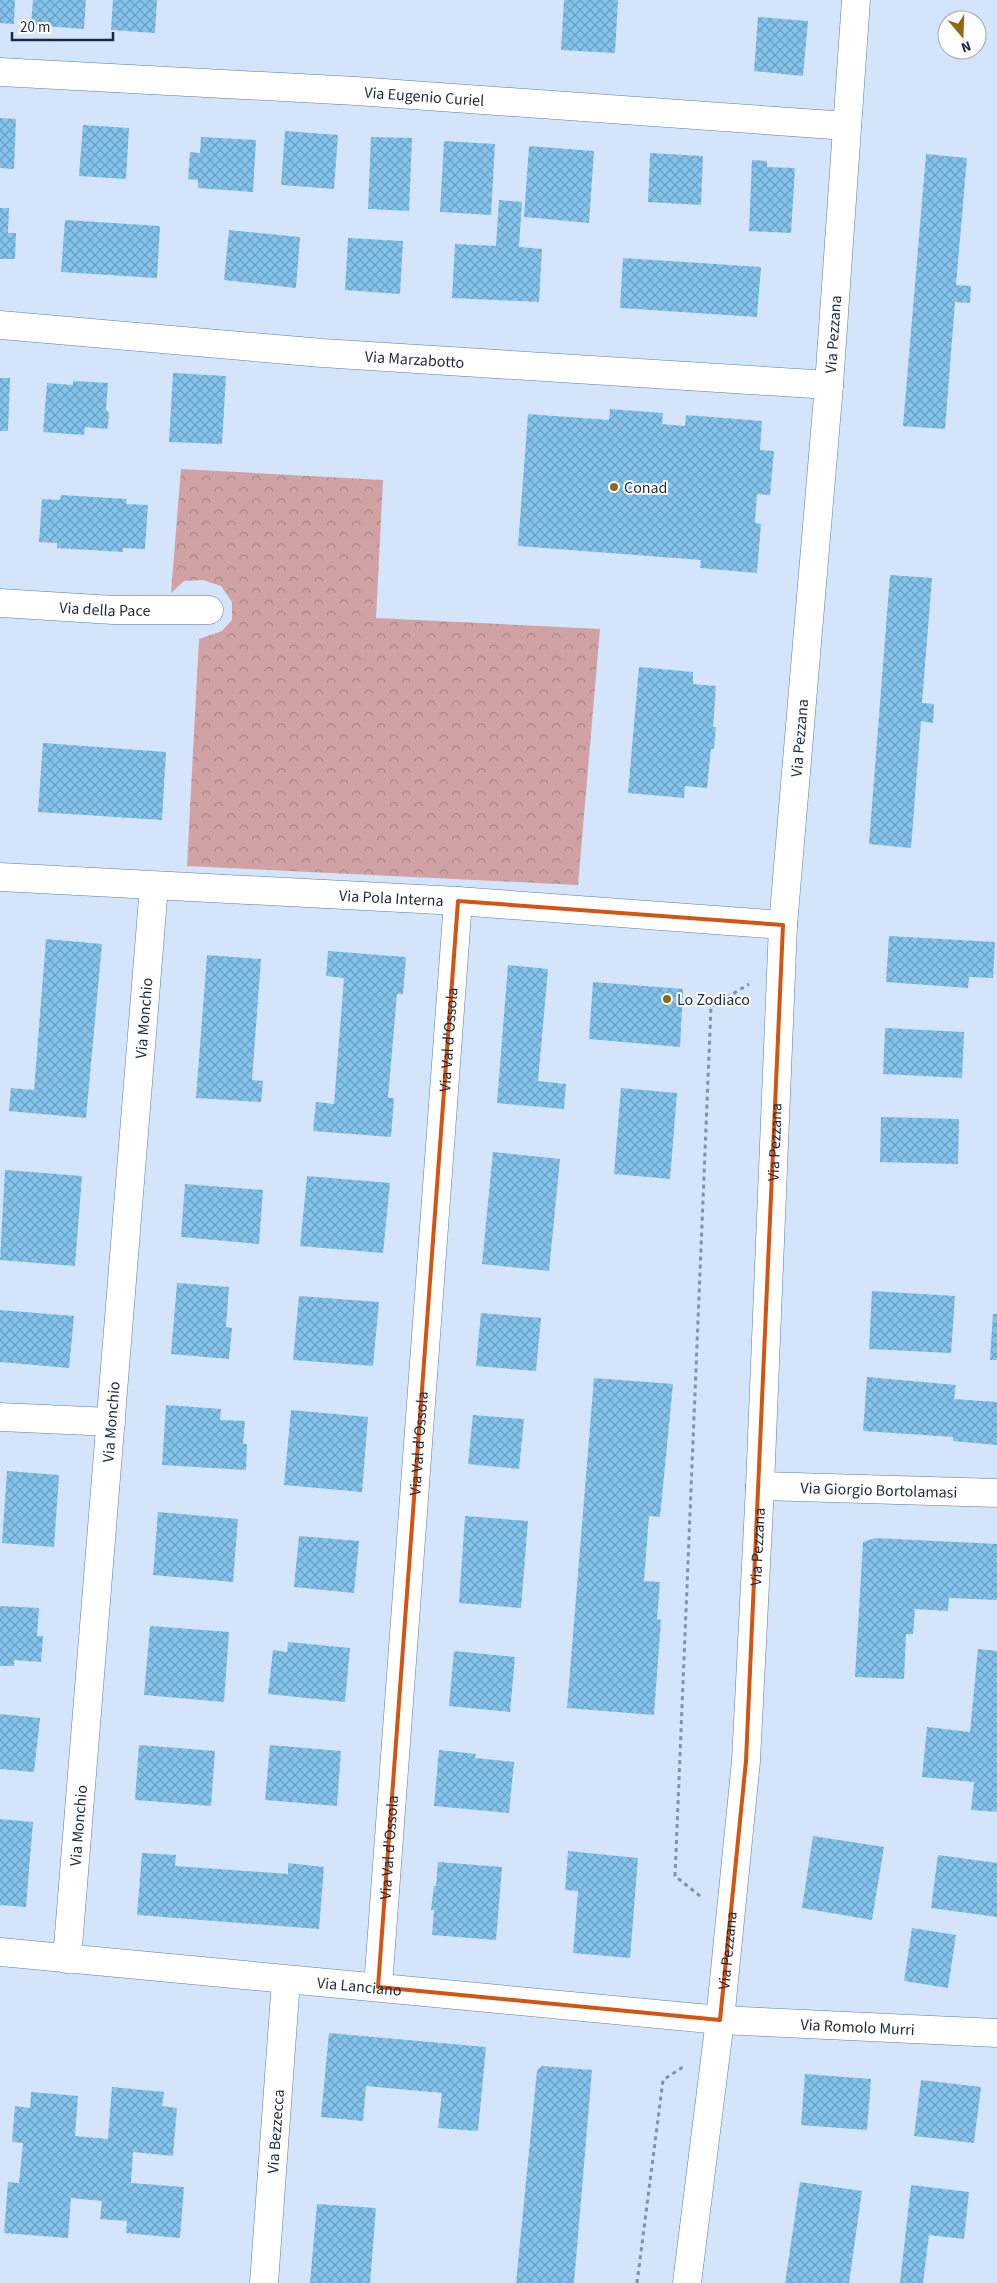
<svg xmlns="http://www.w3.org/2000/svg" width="997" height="2283" font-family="'Source Sans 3',sans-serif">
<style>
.park{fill:url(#park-crowns)}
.building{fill:url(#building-cross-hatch)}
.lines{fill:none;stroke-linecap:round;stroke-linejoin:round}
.street-casing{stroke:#597cad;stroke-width:29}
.secondary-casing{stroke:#597cad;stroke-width:29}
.path{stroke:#8392a7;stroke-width:3;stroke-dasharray:4 4;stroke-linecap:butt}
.street{stroke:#fff;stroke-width:28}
.secondary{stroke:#fff;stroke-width:28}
.marked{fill:none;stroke:#d45411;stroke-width:4;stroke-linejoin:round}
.poi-dot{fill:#946714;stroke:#fff;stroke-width:2}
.labels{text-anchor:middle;stroke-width:4;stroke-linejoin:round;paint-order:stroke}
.street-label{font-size:16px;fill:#1c2a3f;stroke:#fff}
.poi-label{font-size:16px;fill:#1c2a3f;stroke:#fff;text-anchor:start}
</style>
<defs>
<pattern id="park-crowns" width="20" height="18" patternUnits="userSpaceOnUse" patternTransform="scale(1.25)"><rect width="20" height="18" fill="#d1a2a3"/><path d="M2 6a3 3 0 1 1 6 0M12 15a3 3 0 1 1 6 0" fill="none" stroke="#a98486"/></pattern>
<pattern id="building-cross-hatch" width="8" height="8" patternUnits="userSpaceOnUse" patternTransform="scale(1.25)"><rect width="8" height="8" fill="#84c4ec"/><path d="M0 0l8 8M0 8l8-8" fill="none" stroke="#6b9fc1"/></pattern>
</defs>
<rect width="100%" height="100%" fill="#d4e4fa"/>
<!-- park -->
<path class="park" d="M181,469L383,480L376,618L600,629L578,885L187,866L199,639L222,631L232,620V602L221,586L203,580L184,581L171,593Z"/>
<!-- building -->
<path class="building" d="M0,0H15L14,24L0,23Z
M33,0H86L84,29L31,25Z
M113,0H157L155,33L111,30Z
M564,0H618L615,53L561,50Z
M758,17L808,21L803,76L754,71Z
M0,118L16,119L14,169L0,168Z
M83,125L129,128L126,179L79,176Z
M285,131L338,135L334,189L281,185Z
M201,137L256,140L253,192L198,188V180L188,179L190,152L200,153Z
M371,137L412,138L409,211L368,209Z
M444,141L495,144L491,215L440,212Z
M529,146L594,151L589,223L524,217Z
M650,153L703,156L701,205L648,202Z
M926,154L967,158L956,285L971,286L970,303L955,302L945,429L903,426Z
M752,160L767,161V167L795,168L791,233L749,231Z
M499,200L522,202L519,247L542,249L539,302L452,298L455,244L496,246Z
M0,208H9L8,233H16L15,259H0Z
M65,220L160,226L157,278L61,272Z
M229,230L300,237L296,288L224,280Z
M348,238L403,241L400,294L345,290Z
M623,258L761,267L757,317L620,308Z
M173,373L226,376L222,444L169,442Z
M0,378H10L8,431H0Z
M73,381L108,383L106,409L109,413L108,426L107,429L85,427L84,435L43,432L47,383L73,385Z
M610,409L663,413L662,424L685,426L686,415L762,421L760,450L774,451L770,495L757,494L755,523L761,524L757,573L700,568L701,560L518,546L528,414L609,420Z
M61,495L127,499L126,504L148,505L145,549L123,548V552L57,548V543L39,542L42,499L60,500Z
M890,575L932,578L922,703L934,704L933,723L921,721L911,848L869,844Z
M639,667L693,672V684L716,686L713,727H716L714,749H711L707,788L685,786L684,798L628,793Z
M43,743L166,752L162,820L38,812Z
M889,936L995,942L993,978L969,977L968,988L886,982Z
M46,939L102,944L86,1118L9,1111L11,1088L34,1090Z
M328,951L406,957L403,994H397L388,1098H394L391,1137L313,1131L316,1102L334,1104L344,978L326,976Z
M207,955L261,959L252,1080L263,1081L261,1102L196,1098Z
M508,965L548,969L538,1081L566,1084L564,1109L497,1103Z
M593,982L683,989L680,1047L589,1039Z
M885,1028L964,1032L962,1078L883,1074Z
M621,1088L677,1093L670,1179L614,1174Z
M881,1117L959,1119L958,1164L880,1162Z
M493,1152L560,1159L549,1271L482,1264Z
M5,1170L82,1176L75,1266L0,1260Z
M307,1176L390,1183L383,1253L300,1246Z
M185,1184L263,1190L259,1244L181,1237Z
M177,1283L229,1287L226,1327L232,1328L229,1359L171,1354Z
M872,1291L955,1296L951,1353L869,1349Z
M299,1296L379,1302L373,1366L293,1360Z
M0,1310L74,1316L69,1368L0,1362Z
M481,1313L541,1318L536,1371L476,1366Z
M993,1314H997V1360H990Z
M867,1377L956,1385L954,1399L997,1402V1445L953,1441V1437L863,1431Z
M594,1378L673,1384L660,1517L649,1516L644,1581L660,1582L657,1619L661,1620L654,1715L567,1708Z
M166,1405L221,1409L220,1420L245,1421L243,1444H247L246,1470L162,1465Z
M291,1410L368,1417L362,1492L284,1485Z
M473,1415L524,1419L519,1469L468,1464Z
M7,1471L59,1475L54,1547L2,1543Z
M158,1512L238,1519L233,1582L153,1575Z
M465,1516L528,1521L521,1608L459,1603Z
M299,1536L359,1541L354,1593L294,1587Z
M875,1538L997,1544V1600L949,1598L948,1611L915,1609L913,1634H906L904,1679L855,1677L863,1542Z
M0,1606L39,1608L37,1636H43L41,1662L14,1660V1666H0Z
M150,1626L229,1632L224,1702L144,1695Z
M288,1642L350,1648L345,1702L268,1694L273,1650L287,1652Z
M978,1649L997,1651V1812L971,1810L974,1782L922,1777L927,1727L970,1732Z
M454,1651L515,1657L510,1712L449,1706Z
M0,1714L40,1718L34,1772L0,1769Z
M139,1745L215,1751L211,1806L135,1800Z
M270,1745L341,1751L337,1806L265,1800Z
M439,1750L476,1754L475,1758L514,1762L509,1813L434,1806Z
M0,1819L33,1822L26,1907L0,1905Z
M813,1836L884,1847L872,1920L802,1908Z
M568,1851L638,1858L630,1958L573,1953L578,1891L565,1890Z
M142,1853L176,1855L175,1866L288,1874V1863L324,1867L319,1929L137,1915Z
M938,1855L997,1863V1917L931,1908Z
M438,1862L502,1867L496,1940L432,1935L434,1910H431L434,1886H436Z
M912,1928L956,1935L948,1988L904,1981Z
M329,2033L486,2047L478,2131L438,2128L442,2093L366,2086L363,2121L321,2117Z
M542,2066L592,2070L574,2283H516L537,2070Z
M805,2074L871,2079L867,2130L801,2125Z
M921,2080L981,2087L974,2143L914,2136Z
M112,2087L164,2092L162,2106L177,2108L173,2156L133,2152L131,2183L184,2187L180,2238L126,2233L127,2221L100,2219L102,2201L71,2198L68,2238L4,2233L8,2182L19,2183L23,2143L12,2142L15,2106L30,2108L31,2092L78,2096L75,2136L108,2139Z
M800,2182L862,2191L849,2283H785Z
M911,2185L969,2192L964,2239L929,2235L923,2283H900Z
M317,2204L376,2208L370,2283H310Z"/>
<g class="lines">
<!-- street casing -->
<g class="street-casing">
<g id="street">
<path id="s1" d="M0,72L356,91L847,126"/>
<path id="s2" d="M0,325L322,353L829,385"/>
<path id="s3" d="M0,603L113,610H209"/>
<path id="s4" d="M0,877L458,901L783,925"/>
<path d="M0,1417L111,1422"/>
<path id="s5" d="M760,1486L997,1493"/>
<path id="s6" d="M0,1952L720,2020L997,2033"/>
<path id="s7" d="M67,1959L154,886"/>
<path id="s8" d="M378,1987L458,901"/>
<path id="s9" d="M264,2283L286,1980"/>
</g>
</g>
<!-- secondary casing -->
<g class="secondary-casing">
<g id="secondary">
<path id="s10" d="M687,2283L720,2020L746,1761L760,1486L783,925L829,385L856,0"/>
</g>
</g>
<!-- path -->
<path class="path" d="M700,1896L675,1876L711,1007L749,984
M637,2283L663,2080L683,2067"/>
<!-- street -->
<use href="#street" class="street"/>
<!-- secondary -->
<use href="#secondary" class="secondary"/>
</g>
<!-- marked area -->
<path class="marked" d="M458,901L783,925L746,1761L720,2020L378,1987Z"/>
<!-- markers -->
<g class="poi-dot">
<circle cx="614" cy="487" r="5"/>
<circle cx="667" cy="999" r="5"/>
</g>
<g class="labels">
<!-- street labels -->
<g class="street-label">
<text dy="6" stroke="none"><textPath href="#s1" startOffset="425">Via Eugenio Curiel</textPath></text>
<text dy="6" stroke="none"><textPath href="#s10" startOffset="1955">Via Pezzana</textPath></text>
<text dy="6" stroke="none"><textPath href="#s2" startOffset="416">Via Marzabotto</textPath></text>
<text dy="6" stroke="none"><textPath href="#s3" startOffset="105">Via della Pace</textPath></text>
<text dy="6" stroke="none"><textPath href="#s10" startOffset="1550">Via Pezzana</textPath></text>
<text dy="6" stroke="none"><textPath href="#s4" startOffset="392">Via Pola Interna</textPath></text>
<text dy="6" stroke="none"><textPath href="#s7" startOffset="944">Via Monchio</textPath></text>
<text dy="6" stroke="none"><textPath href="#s8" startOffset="950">Via Val d'Ossola</textPath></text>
<text dy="6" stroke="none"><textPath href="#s10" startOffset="1145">Via Pezzana</textPath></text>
<text dy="6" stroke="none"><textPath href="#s7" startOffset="539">Via Monchio</textPath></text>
<text dy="6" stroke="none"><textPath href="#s8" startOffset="545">Via Val d'Ossola</textPath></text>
<text dy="6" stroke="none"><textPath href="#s5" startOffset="119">Via Giorgio Bortolamasi</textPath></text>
<text dy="6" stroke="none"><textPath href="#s10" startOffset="740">Via Pezzana</textPath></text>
<text dy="6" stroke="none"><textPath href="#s7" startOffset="134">Via Monchio</textPath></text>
<text dy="6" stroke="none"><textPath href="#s8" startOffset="140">Via Val d'Ossola</textPath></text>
<text dy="6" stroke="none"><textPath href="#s10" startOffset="335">Via Pezzana</textPath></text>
<text dy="6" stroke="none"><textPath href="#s6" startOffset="361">Via Lanciano</textPath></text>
<text dy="6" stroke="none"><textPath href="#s6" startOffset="861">Via Romolo Murri</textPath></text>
<text dy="6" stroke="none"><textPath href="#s9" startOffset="152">Via Bezzecca</textPath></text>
</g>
<!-- poi labels -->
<g class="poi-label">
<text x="624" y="493">Conad</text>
<text x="677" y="1005">Lo Zodiaco</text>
</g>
</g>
<!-- north arrow -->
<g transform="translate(962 35) rotate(161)"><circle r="24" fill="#ffffff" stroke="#a4aab2"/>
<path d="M0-4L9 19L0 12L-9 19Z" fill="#946714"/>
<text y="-8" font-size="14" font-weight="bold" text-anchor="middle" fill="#1c2a3f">N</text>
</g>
<!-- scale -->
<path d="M12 32v8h101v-8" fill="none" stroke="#1c2a3f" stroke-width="2.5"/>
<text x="20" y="32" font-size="15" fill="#1c2a3f" stroke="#ffffff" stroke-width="4" paint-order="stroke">20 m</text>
</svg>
